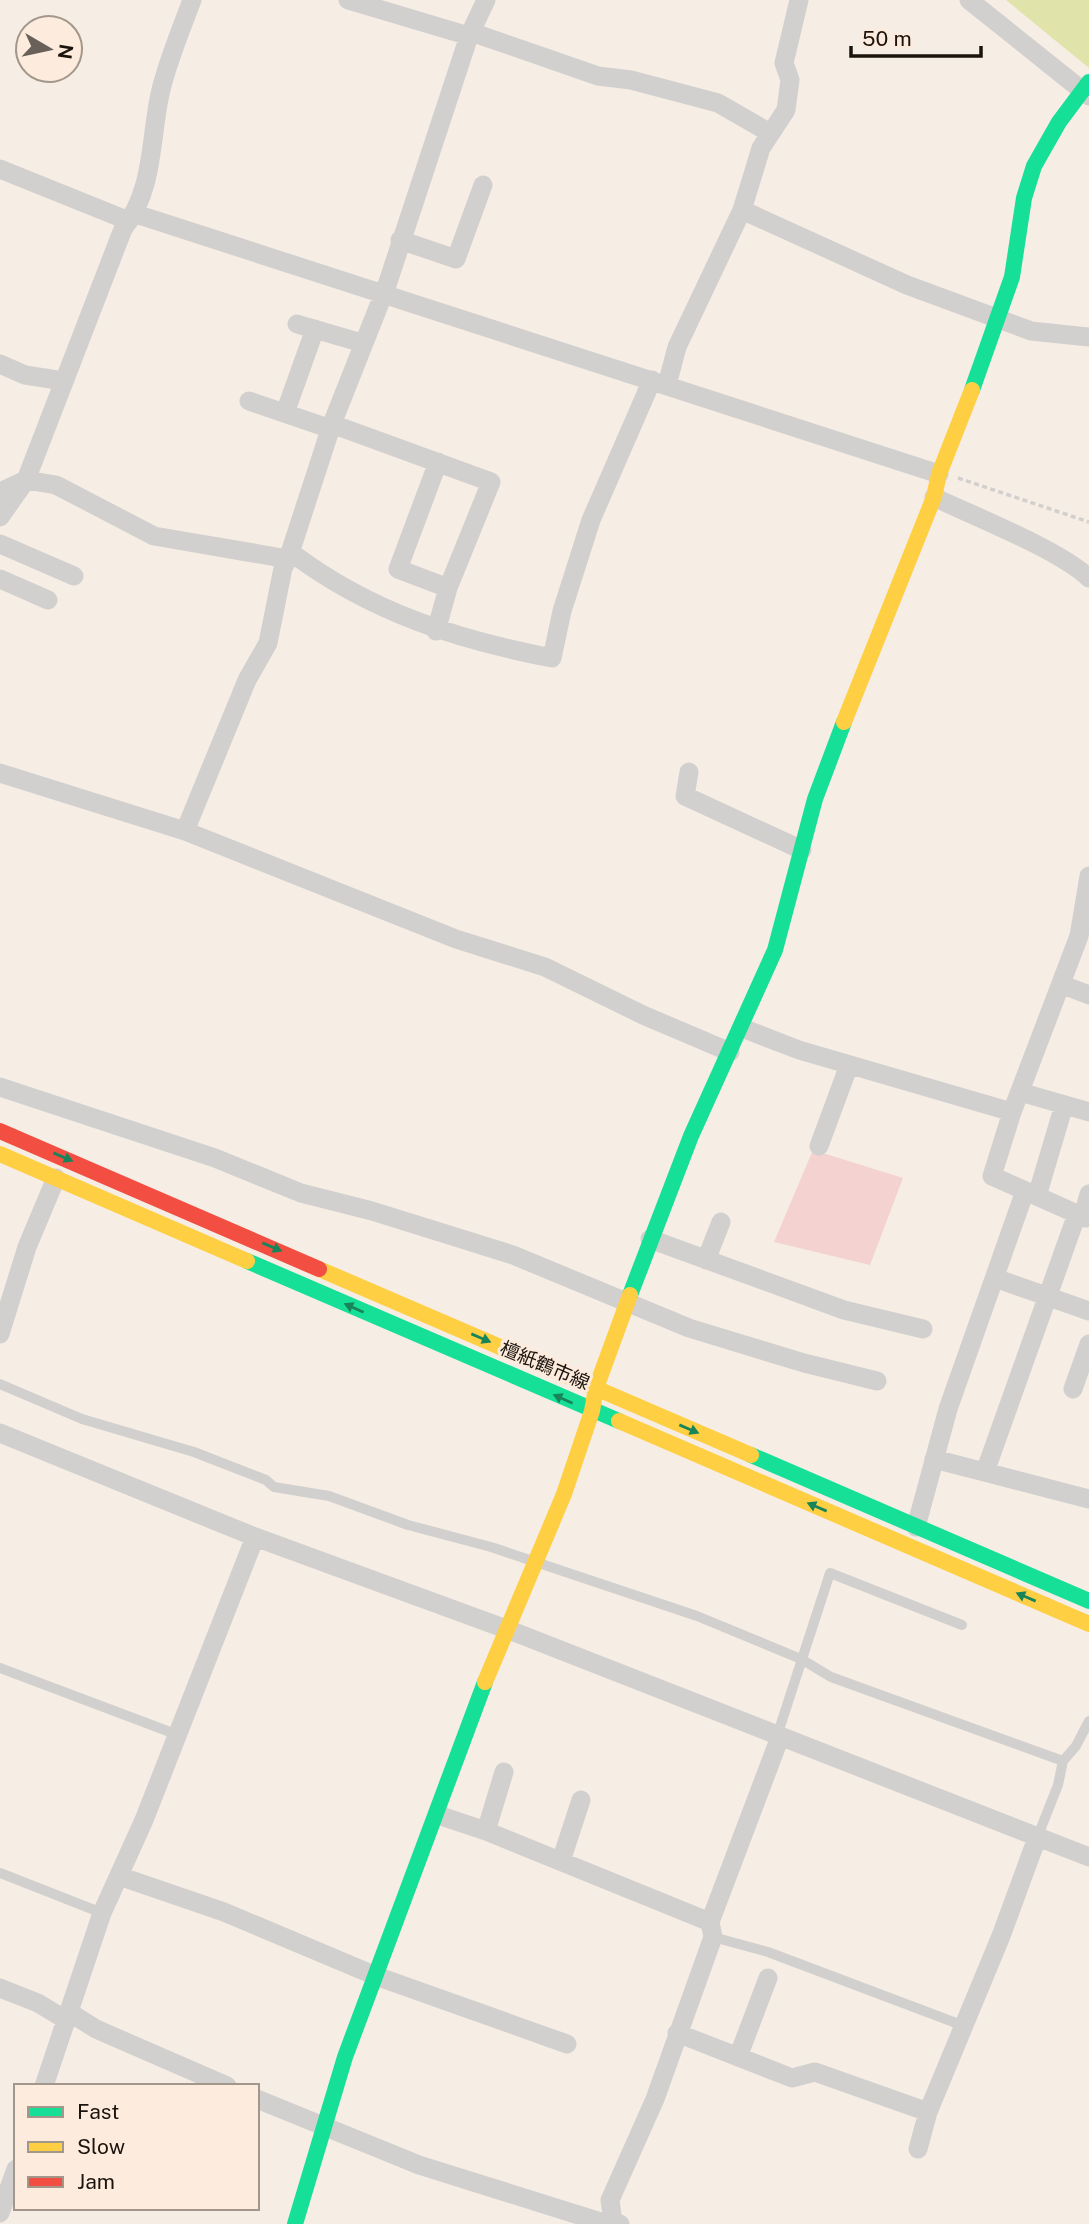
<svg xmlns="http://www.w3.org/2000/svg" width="1089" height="2224" font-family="'Public Sans','Noto Sans JP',sans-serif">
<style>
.green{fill:#f4d2d0}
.water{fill:#e0e3aa}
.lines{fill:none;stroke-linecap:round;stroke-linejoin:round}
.path{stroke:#d2cfcd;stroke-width:3.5;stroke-dasharray:5 3.5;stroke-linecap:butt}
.lane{stroke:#d2d0ce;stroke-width:10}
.street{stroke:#d2d0ce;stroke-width:19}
.fast{stroke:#16e098;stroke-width:16}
.slow{stroke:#ffcf43;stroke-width:16}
.jam{stroke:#f24e42;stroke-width:16}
.oneway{fill:#188459}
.labels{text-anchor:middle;stroke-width:6;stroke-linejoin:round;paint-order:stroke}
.street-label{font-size:19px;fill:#1b140d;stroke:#fdecde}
</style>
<rect width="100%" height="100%" fill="#f6ede5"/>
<!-- green -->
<path class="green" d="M813,1150L903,1178L870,1265L774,1242Z"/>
<!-- water -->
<path class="water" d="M1006,0H1089V68Z"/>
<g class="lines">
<!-- path -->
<path class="path" d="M958,478L1089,522"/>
<!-- lane -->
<path class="lane" d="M0,1384L82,1419L194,1452L266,1480L274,1487L329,1496L408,1525L491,1547L697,1616L801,1659L831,1677L1063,1761
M0,1668L178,1735
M777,1736L830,1573L962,1625
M1037,1838L1058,1785L1063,1761L1076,1746L1089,1721
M0,1873L102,1913
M713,1937L768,1952L964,2026"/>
<!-- street -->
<path class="street" d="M348,0L469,36
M969,0L1089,96
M471,32L598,76L631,80L718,103L770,133
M0,169L129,221
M742,210L907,285L999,319L1031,331L1089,337
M136,214L939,474
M400,240L456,259L483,185
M297,324L362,343
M0,364L25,375L64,381
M667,385L677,347L742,210L761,148L786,110L790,80L784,63L799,0
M249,401L331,429
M285,413L315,329
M332,424L491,482L448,588L436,631
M438,462L398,569L448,588
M0,492L26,480L56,485L154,536L288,559L332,424L387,285L469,36L486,0
M934,497C975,517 1058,549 1089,578
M0,517L26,480L123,229C154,190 150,140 160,94C167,62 181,30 192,0
M0,544L74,576
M292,553C370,612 458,640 552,658L562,611L591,520L652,380
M0,579L48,600
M689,772L685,796L802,850
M0,773L185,831L456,939L545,967L643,1015L730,1052
M185,831L247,680L268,643L283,568L288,559
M1063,985L1089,995
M742,1028L799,1050L1012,1112L1079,936L1089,876
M0,1087L215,1158L301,1193L372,1211L513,1255L689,1328L804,1363L877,1381
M1020,1092L1089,1112
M1012,1112L992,1176L1086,1218
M819,1146L849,1065
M1037,1196L1064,1105
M1083,1216L1089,1194
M650,1239L844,1310L923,1329
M706,1260L721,1222
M995,1278L1089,1311
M0,1334L27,1247L56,1178
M1073,1389L1089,1344
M0,1433L255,1537L509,1630L1089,1857
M934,1459L1089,1499
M985,1472L1077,1214
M916,1527L948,1409L1025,1191
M438,1815L486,1831L710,1922
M486,1831L504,1772
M561,1861L581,1800
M119,1876L224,1912L376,1976L567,2044
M0,1988L38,2003L66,2020
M69,2012L96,2029L227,2086
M677,2033L792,2078L815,2072L928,2112
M738,2057L768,1978
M44,2086L102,1913L144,1820L255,1537
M257,2099L419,2165L601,2222H613
M918,2149L928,2112L1001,1936L1037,1838
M0,2213L16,2169
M620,2224L613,2222L610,2200L655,2099L713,1937L710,1922L780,1737"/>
<!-- fast -->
<path class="fast" d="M972,390L1012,277L1024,198L1034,166L1059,122L1089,82
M247,1261L619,1421
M630,1295L691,1136L775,950L815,799L844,722
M751,1455L1089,1601
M295,2224L345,2057L485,1682"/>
<!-- slow -->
<path class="slow" d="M844,722L934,497L939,474L972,390
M0,1154L247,1261
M319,1269L751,1455
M619,1421L1089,1624
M485,1682L564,1494L592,1411L596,1388L630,1295"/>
<!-- jam -->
<path class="jam" d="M0,1131L319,1269"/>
</g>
<!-- one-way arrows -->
<defs><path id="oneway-solid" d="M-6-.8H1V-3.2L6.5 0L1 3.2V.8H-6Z" transform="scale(1.75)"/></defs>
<g class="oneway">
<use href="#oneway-solid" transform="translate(63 1157) rotate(23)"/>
<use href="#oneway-solid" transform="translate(272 1247) rotate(23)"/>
<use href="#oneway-solid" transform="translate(354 1308) rotate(-156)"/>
<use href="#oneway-solid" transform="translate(481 1338) rotate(23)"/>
<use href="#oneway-solid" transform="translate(563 1399) rotate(-156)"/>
<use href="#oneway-solid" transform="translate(689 1429) rotate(23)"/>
<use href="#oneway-solid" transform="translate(817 1507) rotate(-157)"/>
<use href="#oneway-solid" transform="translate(1026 1597) rotate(-157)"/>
</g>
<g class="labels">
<!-- street labels -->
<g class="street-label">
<text transform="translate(545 1365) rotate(23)" y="7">檀紙鶴市線</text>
</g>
</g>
<!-- legend -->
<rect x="14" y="2084" width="245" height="126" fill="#fdecde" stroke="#a3968a" stroke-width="2"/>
<rect x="28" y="2107" width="35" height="10" fill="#16e098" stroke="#a3968a" stroke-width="2"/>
<text x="77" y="2119" font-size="21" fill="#1b140d">Fast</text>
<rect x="28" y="2142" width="35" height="10" fill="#ffcf43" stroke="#a3968a" stroke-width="2"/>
<text x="77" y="2154" font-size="21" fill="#1b140d">Slow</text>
<rect x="28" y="2177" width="35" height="10" fill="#f24e42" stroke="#a3968a" stroke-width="2"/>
<text x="77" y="2189" font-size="21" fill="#1b140d">Jam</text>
<!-- north arrow -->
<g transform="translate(49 49) rotate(99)"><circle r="33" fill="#fdecde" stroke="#a3968a" stroke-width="2"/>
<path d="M0-5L12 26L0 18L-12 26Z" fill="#686059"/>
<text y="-10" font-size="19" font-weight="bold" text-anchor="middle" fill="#1b140d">N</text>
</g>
<!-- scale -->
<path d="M851 46v10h130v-10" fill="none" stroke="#1b140d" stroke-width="3.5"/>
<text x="862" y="46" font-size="21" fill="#1b140d" stroke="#fdecde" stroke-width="5" paint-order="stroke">50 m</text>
</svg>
